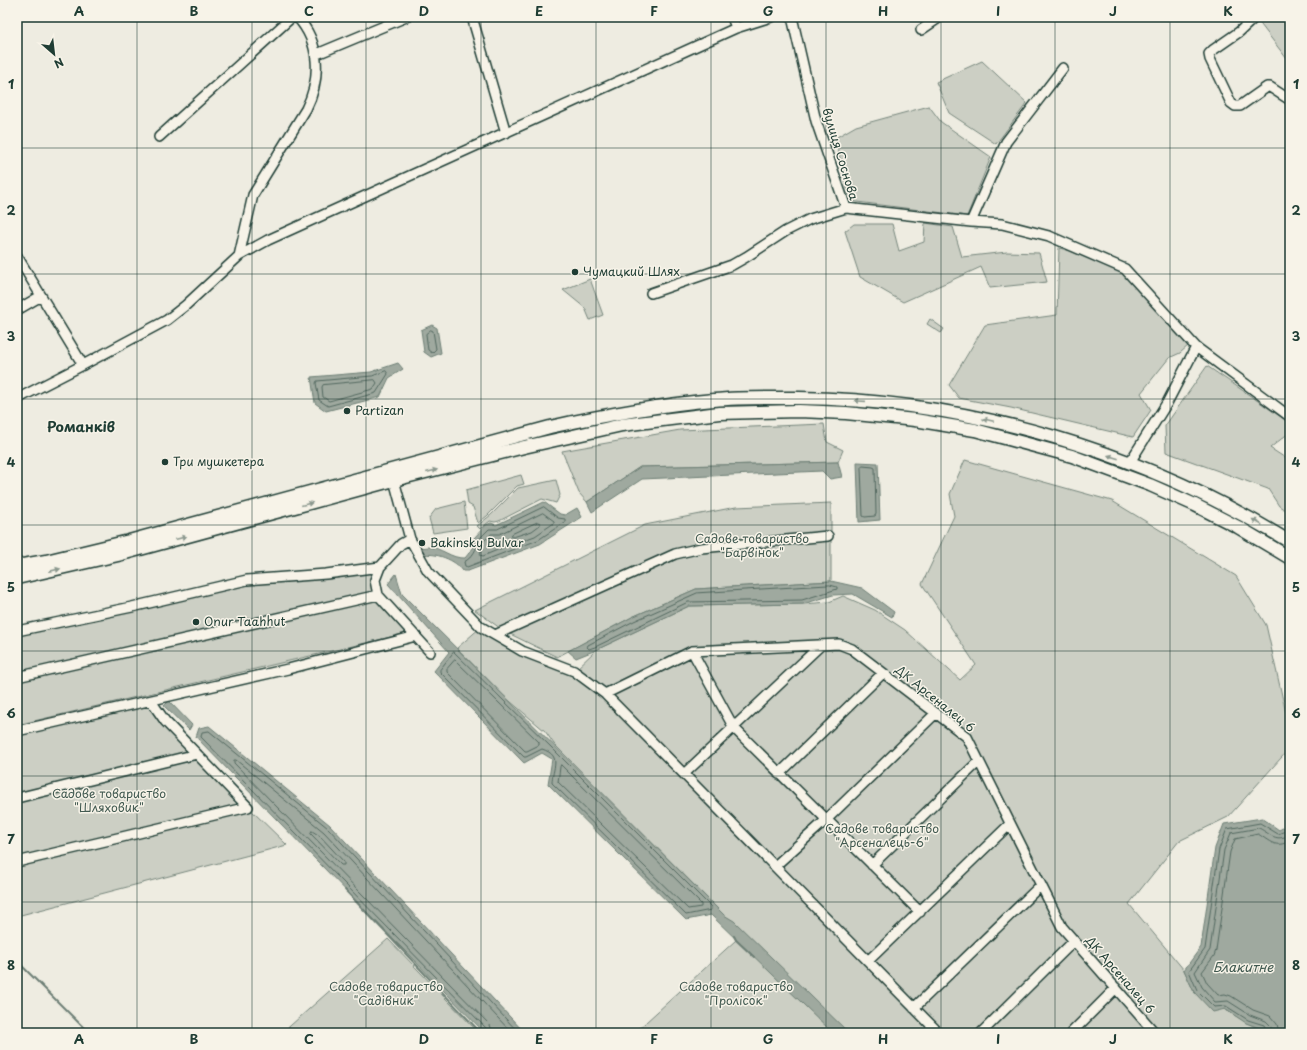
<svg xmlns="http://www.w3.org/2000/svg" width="1307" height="1050" font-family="'Playpen Sans',sans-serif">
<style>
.green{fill:#cccfc4;stroke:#76867c}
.water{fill:#9fa99f;stroke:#6c7e74}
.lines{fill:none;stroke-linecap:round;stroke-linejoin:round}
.shore{stroke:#52685f;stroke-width:1}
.stream{stroke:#6c7e74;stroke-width:2}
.minor-casing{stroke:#1f3d34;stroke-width:12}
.major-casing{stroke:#1f3d34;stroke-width:15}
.minor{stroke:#f7f3e8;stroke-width:9}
.major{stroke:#f7f3e8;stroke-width:12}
.oneway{fill:#8b988e}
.grid{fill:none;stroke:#1f3d34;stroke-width:1;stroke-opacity:0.55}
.poi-dot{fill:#1f3d34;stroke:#f7f3e8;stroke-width:1.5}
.labels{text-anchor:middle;stroke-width:3;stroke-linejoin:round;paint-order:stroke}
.street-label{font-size:12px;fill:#1f3d34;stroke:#f7f3e8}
.poi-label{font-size:12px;fill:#1f3d34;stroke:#f7f3e8;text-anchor:start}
.park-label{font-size:12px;fill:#425a51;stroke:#f7f3e8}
.water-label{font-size:13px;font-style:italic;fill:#3f584f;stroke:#f7f3e8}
.quarter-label{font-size:14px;font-weight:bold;fill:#1f3d34;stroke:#f7f3e8}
.neatline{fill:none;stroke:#1f3d34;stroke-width:1.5}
.grid-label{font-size:13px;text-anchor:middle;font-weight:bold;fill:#1f3d34}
</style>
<rect width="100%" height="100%" fill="#eeece1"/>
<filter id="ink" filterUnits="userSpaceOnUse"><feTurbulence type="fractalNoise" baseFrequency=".025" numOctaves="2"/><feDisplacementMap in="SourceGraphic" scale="8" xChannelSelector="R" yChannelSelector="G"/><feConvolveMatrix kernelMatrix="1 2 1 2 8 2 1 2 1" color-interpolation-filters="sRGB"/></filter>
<g filter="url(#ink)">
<!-- green -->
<path class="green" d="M1261,17H1290V63L1258,21Z
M982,61L1027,103L996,144L949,113L936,82Z
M929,106L941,122L991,157L967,216L850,201L835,138L856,126Z
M925,223L953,227L962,257L1007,252L1039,253L1047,282L990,288L981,267L903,302L860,277L845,231L854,224H892L899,251L924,242Z
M1059,248L1072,251L1122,273L1189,345L1180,353L1169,358L1141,393L1151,410L1133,437L1011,408L959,398L949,385L985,325L1057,315Z
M590,279L603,315L590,320L585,308L563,290Z
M930,319L944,329L941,333L927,324Z
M1207,366L1290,423V432L1270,448L1290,461V513L1279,506L1268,489L1166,452L1165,426Z
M824,424L827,442L843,450L838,462L640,467L587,502L579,493L562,451L680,430Z
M965,460L1112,501L1236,576L1266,625L1290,731V748L1228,817L1179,841L1129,904L1184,970L1194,992L1253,1026L1262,1029L1264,1033H634L736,940L724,915L554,744L545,731L504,696L457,648L481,627L522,651L574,671L596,650L689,606L803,604L829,602L843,596L875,610L905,630L960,680L976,665L922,584L954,516L950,494Z
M521,475L524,484L517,486L487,516L478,523L473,507L468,504L466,490Z
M556,480L560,495L556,503C551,502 547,500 542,499L499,521L495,522L490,521L480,529L477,526L491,515L518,488Z
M464,502L467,528L433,533L429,518L436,509Z
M831,503V581L696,589L632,617L557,657L504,631L475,610L645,525L736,507Z
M373,568L378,595L412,632L17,725V631L247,580Z
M151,701L248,807L287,845L17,916V731Z
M388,939L479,1033H282Z"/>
<!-- water -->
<path class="water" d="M432,325L437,328L441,353L431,357L424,352L421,330Z
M398,363L403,369L389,378L380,397L326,411L315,403L311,377L371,372Z
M838,462L842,477L830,479L822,471L642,479L592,512L587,502L640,467Z
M857,462L878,463L880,520L859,522Z
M544,502L560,514L565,515L577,508L582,517L540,544L468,571H463C456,560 435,552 422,555L419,548C422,548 425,547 428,547C441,547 451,559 465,558L474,547V538L486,525L491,523L496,525Z
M396,574L402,594L724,915L734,921L849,1033H833L711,915L686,920L548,784L552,759L542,753L524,763L434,671L449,652L388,584Z
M831,581L862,588L894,612L892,617L853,594L833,595L803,604L689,606L596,650L576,658L568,651L632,617L696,589Z
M169,701L192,725L189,730L164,706Z
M209,726L330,825L525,1033H485L196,737L199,728Z
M1262,818L1279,830L1290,824V1033H1264L1262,1029L1246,1023L1225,1009L1213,1012L1194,992L1184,970L1201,947L1215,848L1224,824Z"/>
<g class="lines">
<!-- shore -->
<path class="shore" d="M431,330L433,331L436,349L432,353L428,350L426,334Z
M386,371L388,374L376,393L328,406L319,400L316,383L317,381L372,376Z
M375,380L377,383L373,389L329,401L323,397L322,387L323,385Z
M863,466L873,467L875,468L876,514L875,516L865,517L863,516L861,468Z
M544,507L558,518L565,519V522L538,540L467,567L465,566L464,562C473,557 477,549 478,540L489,529H497Z
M543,513L554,521V523L535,536L507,546L483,556L480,555L483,542L491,534H499Z
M538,522L540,523V525L532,531L513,537L511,536L512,534Z
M830,585L837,587V589L802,600L688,602L595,647L589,649L587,647L588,645L634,621L697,593Z
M454,652L551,747L711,907V910L686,915L552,783C552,768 563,756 542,749L526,757H524L440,672V670Z
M455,660L539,742V745L527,751H525L447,672V669Z
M561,765L701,904V907L688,909L558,782L560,767Z
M312,831L320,836L344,862V865H341L311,834Z
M488,1033L486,1028L201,737L202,732L209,731L328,828L519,1033
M493,1033L490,1025L234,763V760H236L324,832L512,1033
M1268,1033L1264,1025L1248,1020L1226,1006L1214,1007L1197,990L1189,971L1205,949L1219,849L1227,829L1260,823L1278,834L1290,829
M1273,1033L1270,1025L1266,1021L1250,1015L1228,1001L1215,1002L1202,987L1195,972L1210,950L1224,850L1231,833L1259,828C1272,835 1275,842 1290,835
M1279,1033L1277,1024L1270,1016L1253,1010L1231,996L1225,994L1218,995L1207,983L1202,972L1214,956L1216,950L1230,852L1235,839L1258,834C1270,841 1275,849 1290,841"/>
<!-- stream -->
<path class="stream" d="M345,890L481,1033
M734,936L736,940L754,957
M17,961L89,1033"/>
<!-- minor casing -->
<g class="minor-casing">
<path id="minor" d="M472,17L506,133
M732,17L736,28
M1255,17L1239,32L1213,50L1209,54L1210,59L1231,103L1235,106H1240L1267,87H1270L1290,100
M921,30L940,17
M317,54L406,17
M159,137L292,17
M846,208L971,222L1002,224L1049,236L1125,269L1196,347L1289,416L1290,415
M971,222L1006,142L1063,68
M17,256L83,365
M239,256L253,195L306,109C321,79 321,43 297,17
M651,293L732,265L746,257L786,231L810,219L846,208L816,121L792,17
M17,310L41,296
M17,399L83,365L167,320L186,305L239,256L268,240L736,28L771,17
M1130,462L1167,403L1196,347
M394,480L410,539L428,571L481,627L522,651L574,671L605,694L939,1033
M410,539L401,544L380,567L375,580L378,595L430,652
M17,631L132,607L247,580L326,574L380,567
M495,635L675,554L701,548L828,536
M692,651L734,728L920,912
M17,677L378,595
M605,694L692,651L839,644L852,649L967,737L1062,927L1155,1033
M151,701L165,721L248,807
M17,731L288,669L416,636
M684,774L821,645
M779,774L883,673
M17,798L197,754
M17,862L248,807
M872,865L979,761
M775,866L826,820L936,713
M868,961L1010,824
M914,1008L1041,885
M981,1033L1074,941
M1071,1033L1116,988"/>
</g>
<!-- major casing -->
<g class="major-casing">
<path id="major" d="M17,566L46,561L129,541L550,427C604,415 658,405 714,400C742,397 771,398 799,398C971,400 1144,452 1290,542
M17,578L118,555L394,480L524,447L622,425L719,413L799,411L846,413L915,420L975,430L1072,456L1150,485L1195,505L1238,527L1290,558"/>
</g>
<!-- minor -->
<use href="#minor" class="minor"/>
<!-- major -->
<use href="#major" class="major"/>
</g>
<!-- one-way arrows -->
<defs><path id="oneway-solid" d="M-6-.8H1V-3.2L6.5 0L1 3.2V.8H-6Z"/></defs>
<g class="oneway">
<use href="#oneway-solid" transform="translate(860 401) rotate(-176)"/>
<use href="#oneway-solid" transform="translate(988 420) rotate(-168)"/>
<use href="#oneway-solid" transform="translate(1113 457) rotate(-162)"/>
<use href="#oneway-solid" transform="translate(432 471) rotate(-14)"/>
<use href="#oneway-solid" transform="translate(307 504) rotate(-15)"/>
<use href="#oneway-solid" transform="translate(1257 522) rotate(-150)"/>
<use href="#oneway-solid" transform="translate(181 538) rotate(-15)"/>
<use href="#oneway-solid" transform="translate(55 570) rotate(-13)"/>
</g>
</g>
<!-- grid -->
<path class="grid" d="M137,17V1033M252,17V1033M366,17V1033M481,17V1033M596,17V1033M711,17V1033M826,17V1033M941,17V1033M1055,17V1033M1170,17V1033M17,148H1290M17,274H1290M17,399H1290M17,525H1290M17,651H1290M17,776H1290M17,902H1290"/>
<!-- markers -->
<g class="poi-dot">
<circle cx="575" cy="272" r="4"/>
<circle cx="347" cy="411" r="4"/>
<circle cx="165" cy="462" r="4"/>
<circle cx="422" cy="543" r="4"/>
<circle cx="196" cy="622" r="4"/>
</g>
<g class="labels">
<!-- street labels -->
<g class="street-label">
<text transform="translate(840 154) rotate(73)" y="4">вулиця Соснова</text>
<text transform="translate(935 699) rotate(39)" y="4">ДК Арсеналец 6</text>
<text transform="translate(1120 975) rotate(49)" y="4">ДК Арсеналец 6</text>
</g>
<!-- poi labels -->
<g class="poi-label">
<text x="583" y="276">Чумацкий Шлях</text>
<text x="355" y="415">Partizan</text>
<text x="173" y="466">Три мушкетера</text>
<text x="430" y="547">Bakinsky Bulvar</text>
<text x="204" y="626">Onur Taahhut</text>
</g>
<!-- park labels -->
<g class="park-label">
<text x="752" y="543">Садове товариство<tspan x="752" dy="14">"Барвінок"</tspan></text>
<text x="109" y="798">Садове товариство<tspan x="109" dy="14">"Шляховик"</tspan></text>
<text x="882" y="833">Садове товариство<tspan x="882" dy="14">"Арсеналець-6"</tspan></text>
<text x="386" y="991">Садове товариство<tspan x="386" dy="14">"Садівник"</tspan></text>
<text x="736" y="991">Садове товариство<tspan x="736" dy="14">"Пролісок"</tspan></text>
</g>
<!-- water labels -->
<g class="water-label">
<text x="1243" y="972">Блакитне</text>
</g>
<!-- quarter labels -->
<g class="quarter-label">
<text x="81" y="432">Романків</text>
</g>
</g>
<!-- margin -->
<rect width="1307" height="1050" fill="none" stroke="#f7f3e8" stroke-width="44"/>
<!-- north arrow -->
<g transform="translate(54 54) rotate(152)" stroke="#f7f3e8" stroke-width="3" paint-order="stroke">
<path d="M0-3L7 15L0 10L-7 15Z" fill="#1f3d34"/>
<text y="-6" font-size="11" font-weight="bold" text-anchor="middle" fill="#1f3d34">N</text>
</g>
<rect x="22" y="22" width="1263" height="1006" class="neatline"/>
<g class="grid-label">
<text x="79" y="16">A</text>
<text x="194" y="16">B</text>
<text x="309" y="16">C</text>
<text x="424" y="16">D</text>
<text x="539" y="16">E</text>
<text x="654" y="16">F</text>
<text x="768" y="16">G</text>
<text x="883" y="16">H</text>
<text x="998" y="16">I</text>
<text x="1113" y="16">J</text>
<text x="1228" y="16">K</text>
<text x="11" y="89">1</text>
<text x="1296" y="89">1</text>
<text x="11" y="215">2</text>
<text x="1296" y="215">2</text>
<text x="11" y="341">3</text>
<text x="1296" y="341">3</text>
<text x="11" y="467">4</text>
<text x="1296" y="467">4</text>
<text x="11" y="592">5</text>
<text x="1296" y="592">5</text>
<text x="11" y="718">6</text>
<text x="1296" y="718">6</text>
<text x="11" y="844">7</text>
<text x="1296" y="844">7</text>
<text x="11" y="970">8</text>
<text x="1296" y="970">8</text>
<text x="79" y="1044">A</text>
<text x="194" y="1044">B</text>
<text x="309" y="1044">C</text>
<text x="424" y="1044">D</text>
<text x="539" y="1044">E</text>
<text x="654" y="1044">F</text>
<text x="768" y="1044">G</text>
<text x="883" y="1044">H</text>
<text x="998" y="1044">I</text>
<text x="1113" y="1044">J</text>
<text x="1228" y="1044">K</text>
</g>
</svg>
